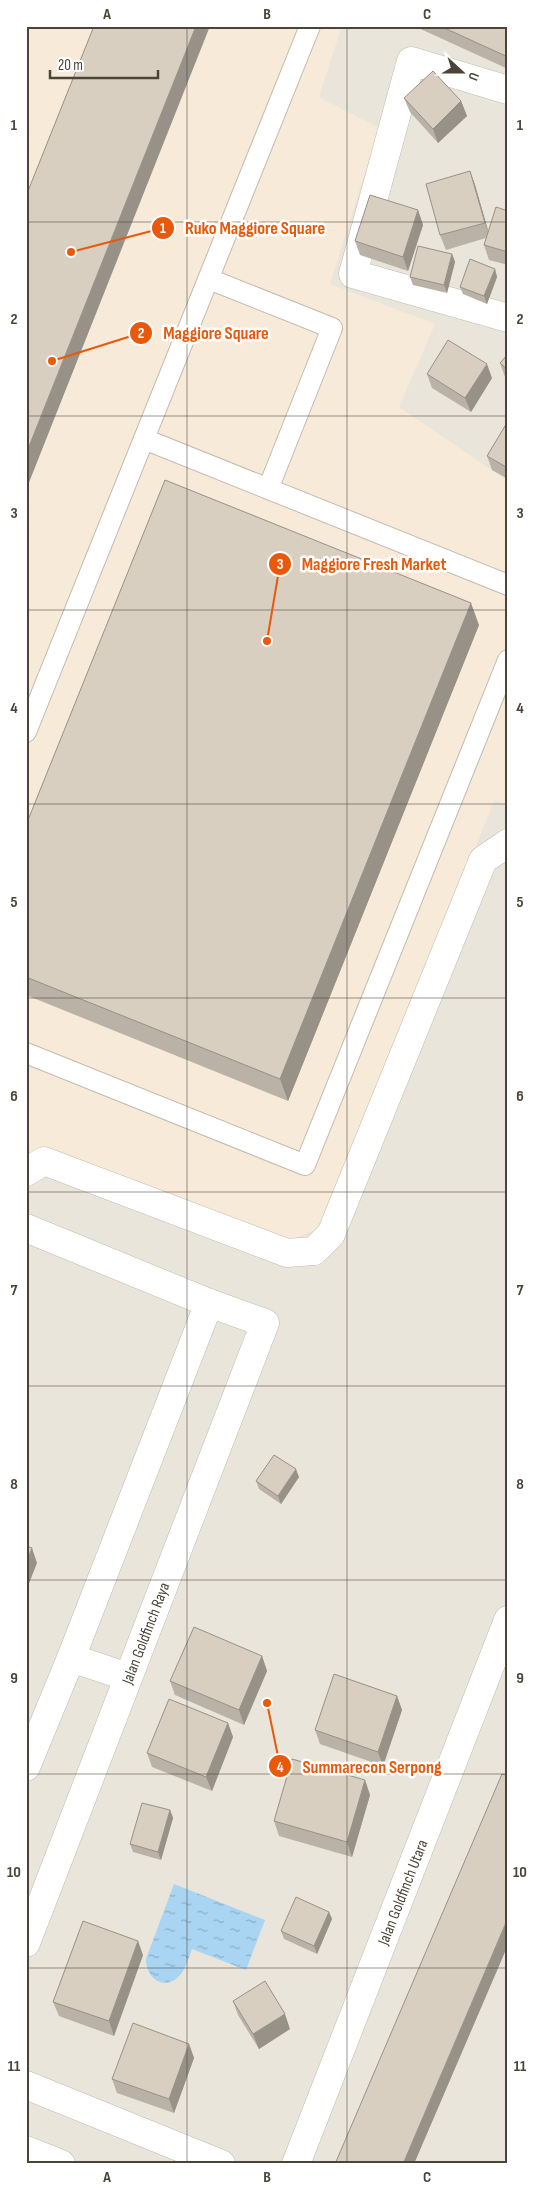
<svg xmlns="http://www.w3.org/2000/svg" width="534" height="2190" font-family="'Sofia Sans Condensed',sans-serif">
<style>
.residential{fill:#eae5da}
.commercial{fill:#f7ead8}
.water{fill:url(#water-ripples)}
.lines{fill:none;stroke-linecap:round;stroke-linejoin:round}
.service-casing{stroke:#c2bbae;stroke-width:22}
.minor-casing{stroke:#c2bbae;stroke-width:29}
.service{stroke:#fff;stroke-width:20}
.minor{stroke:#fff;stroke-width:28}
.wall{fill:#bab2a6}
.shaded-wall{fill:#979187}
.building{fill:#d8cfc1;stroke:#979187}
.grid{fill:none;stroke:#4b4439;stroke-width:1;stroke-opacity:0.55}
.labels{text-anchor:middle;stroke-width:5;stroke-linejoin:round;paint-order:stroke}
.street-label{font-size:16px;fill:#4b4439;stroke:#fff}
.leader{fill:none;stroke:#e8590c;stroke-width:2}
.callout-dot{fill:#e8590c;stroke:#fff;stroke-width:2}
.mark-label{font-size:15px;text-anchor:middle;font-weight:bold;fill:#fff}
.callout-label{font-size:18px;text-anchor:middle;font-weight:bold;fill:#e8590c;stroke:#fff;stroke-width:5;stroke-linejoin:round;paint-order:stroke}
.neatline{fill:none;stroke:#4b4439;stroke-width:2}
.grid-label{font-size:16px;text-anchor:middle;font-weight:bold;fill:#4b4439}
</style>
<defs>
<pattern id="water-ripples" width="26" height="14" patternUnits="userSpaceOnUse" patternTransform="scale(1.25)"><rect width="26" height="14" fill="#a9d4f2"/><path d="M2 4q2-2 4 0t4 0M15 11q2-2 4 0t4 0" fill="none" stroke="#8caec5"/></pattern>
</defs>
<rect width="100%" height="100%" fill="#f6f3ec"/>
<!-- residential -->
<path class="residential" d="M26,26H508V2164H26Z"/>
<!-- commercial -->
<path class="commercial" d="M26,26H342L319,97L379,128L330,284L435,324L399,407L508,481V804L494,801L324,1226L286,1242L41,1149L26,1155Z"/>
<!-- water -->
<path class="water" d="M174,1884L265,1920L246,1970L192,1949C189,1957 186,1968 180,1975C165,1992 146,1979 146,1959Z"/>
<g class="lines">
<!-- service casing -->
<g class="service-casing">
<path id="service" d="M209,279L332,328L268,489
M144,439L508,585
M26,732L310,26
M26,1053L305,1165L508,660"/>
</g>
<!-- minor casing -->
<g class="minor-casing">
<g id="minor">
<path d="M508,90L411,61L353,274L508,318"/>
<path d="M26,1172L44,1161L287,1253L314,1251L331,1234L483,860L508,843"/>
<path d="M26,1228L209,1303L265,1323L26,1943"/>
<path d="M71,1658L128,1677"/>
<path d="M26,1767L71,1658L209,1303"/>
<path d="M26,2085L221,2164"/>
<path d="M26,2150L61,2164"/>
<path id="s1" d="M296,2164L508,1620"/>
</g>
</g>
<!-- service -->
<use href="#service" class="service"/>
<!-- minor -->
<use href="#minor" class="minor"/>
</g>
<!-- wall -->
<path class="wall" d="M414,26H508V69Z
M404,98L461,101L467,116L438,143L410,112Z
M470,171L475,185L488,231L508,211V265L489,260L484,245L486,238L446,250L440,235Z
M418,210L423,225L408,271L360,255L355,241Z
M452,254L455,262L447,293L413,285L410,277Z
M495,269L497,277L487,304L463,294L460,287Z
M508,354V380L505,377L500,363Z
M427,374L492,378L471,412L432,388Z
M508,421V479L492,470L487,456Z
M479,625L288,1101L26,995V825Z
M299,1477L281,1504L259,1489L256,1481Z
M262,1656L267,1671L244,1725L175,1695L170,1681Z
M397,1696L402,1710L383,1766L320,1744L315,1730Z
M228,1723L233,1737L212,1791L152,1767L147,1753Z
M365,1780L370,1795L352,1857L279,1836L274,1821Z
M170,1810L173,1818L161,1860L133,1852L130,1844Z
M329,1912L332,1919L317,1954L284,1939L281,1931Z
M143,1955L114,2036L59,2016L53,2002Z
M233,2001L290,2029L259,2049L238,2015Z
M189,2044L194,2058L174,2113L117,2093L112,2079Z"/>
<!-- shaded-wall -->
<path class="shaded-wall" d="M196,26H210L26,490V454Z
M461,101L467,116L438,143L433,129Z
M470,171L475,185L490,237L485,223Z
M418,210L423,225L408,271L403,257Z
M452,254L455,262L447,293L444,285Z
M495,269L497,277L487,304L484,296Z
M487,364L492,378L471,412L465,398Z
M471,603L479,625L288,1101L280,1079Z
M296,1469L299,1477L281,1504L278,1496Z
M32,1548L37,1563L26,1591V1563Z
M262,1656L267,1671L244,1725L239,1710Z
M397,1696L402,1710L383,1766L378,1752Z
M228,1723L233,1737L212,1791L206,1777Z
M365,1780L370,1795L352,1857L347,1842Z
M170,1810L173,1818L161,1860L158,1852Z
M329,1912L332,1919L317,1954L314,1946Z
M508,1918V1945L414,2164H403Z
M138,1941L143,1955L114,2036L109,2021Z
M285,2014L290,2029L259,2049L253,2034Z
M189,2044L194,2058L174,2113L169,2099Z"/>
<!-- building -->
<path class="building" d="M94,26H196L26,454V196Z
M440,26H508V57Z
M433,71L461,101L433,129L404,98Z
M470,171L485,223L440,235L426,184Z
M370,195L418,210L403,257L355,241Z
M496,207L508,211V252L484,245Z
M418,246L452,254L444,285L410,277Z
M470,259L495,269L484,296L460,287Z
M448,340L487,364L465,398L427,374Z
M508,354V370L500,363Z
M508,421V468L487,456Z
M165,480L471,603L280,1079L26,977V825Z
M274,1455L296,1469L278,1496L256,1481Z
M26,1546L32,1548L26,1563Z
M194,1627L262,1656L239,1710L170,1681Z
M334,1674L397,1696L378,1752L315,1730Z
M169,1699L228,1723L206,1777L147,1753Z
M292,1759L365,1780L347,1842L274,1821Z
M502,1774L508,1776V1918L403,2164H335Z
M142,1803L170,1810L158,1852L130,1844Z
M296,1897L329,1912L314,1946L281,1931Z
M83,1921L138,1941L109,2021L53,2002Z
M265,1981L285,2014L253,2034L233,2001Z
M133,2023L189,2044L169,2099L112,2079Z"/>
<!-- grid -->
<path class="grid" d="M187,26V2164M347,26V2164M26,222H508M26,416H508M26,610H508M26,804H508M26,998H508M26,1192H508M26,1386H508M26,1580H508M26,1774H508M26,1968H508"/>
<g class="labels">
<!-- street labels -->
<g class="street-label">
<text transform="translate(145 1633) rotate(-69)" y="6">Jalan Goldfinch Raya</text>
<text dy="6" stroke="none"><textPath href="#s1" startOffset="292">Jalan Goldfinch Utara</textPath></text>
</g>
</g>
<!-- callouts -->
<path class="leader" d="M71 252L163 228M52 361L141 333M267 641L280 564M267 1703L280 1766"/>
<g class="callout-dot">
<circle cx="71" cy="252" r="5"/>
<circle cx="52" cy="361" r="5"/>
<circle cx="267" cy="641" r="5"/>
<circle cx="267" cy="1703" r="5"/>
<circle cx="163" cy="228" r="12"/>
<circle cx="141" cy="333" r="12"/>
<circle cx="280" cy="564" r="12"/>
<circle cx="280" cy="1766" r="12"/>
</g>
<g class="mark-label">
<text x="163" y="233">1</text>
<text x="141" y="338">2</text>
<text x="280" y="569">3</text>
<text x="280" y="1772">4</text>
</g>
<g class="callout-label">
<text x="255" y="234">Ruko Maggiore Square</text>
<text x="216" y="339">Maggiore Square</text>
<text x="374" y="570">Maggiore Fresh Market</text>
<text x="372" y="1773">Summarecon Serpong</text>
</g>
<!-- border -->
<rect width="534" height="2190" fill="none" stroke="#ffffff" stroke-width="55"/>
<!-- north arrow -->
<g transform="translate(462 72) rotate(111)" stroke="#ffffff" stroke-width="4" paint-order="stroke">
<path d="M0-4L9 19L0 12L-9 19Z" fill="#4b4439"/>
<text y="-8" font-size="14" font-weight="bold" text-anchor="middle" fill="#4b4439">U</text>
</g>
<!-- scale -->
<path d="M50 70v8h108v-8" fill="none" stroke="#4b4439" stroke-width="2.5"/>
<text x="58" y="70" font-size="15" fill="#4b4439" stroke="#ffffff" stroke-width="4" paint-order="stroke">20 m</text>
<rect x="28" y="28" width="478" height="2134" class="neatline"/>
<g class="grid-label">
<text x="107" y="19">A</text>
<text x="267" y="19">B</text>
<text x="427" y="19">C</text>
<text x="14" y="130">1</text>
<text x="520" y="130">1</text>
<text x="14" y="324">2</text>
<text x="520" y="324">2</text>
<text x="14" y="518">3</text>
<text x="520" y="518">3</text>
<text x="14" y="713">4</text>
<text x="520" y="713">4</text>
<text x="14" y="907">5</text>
<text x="520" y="907">5</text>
<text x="14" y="1101">6</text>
<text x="520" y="1101">6</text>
<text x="14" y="1295">7</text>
<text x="520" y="1295">7</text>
<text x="14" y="1489">8</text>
<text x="520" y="1489">8</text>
<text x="14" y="1683">9</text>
<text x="520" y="1683">9</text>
<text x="14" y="1877">10</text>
<text x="520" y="1877">10</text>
<text x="14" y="2071">11</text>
<text x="520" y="2071">11</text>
<text x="107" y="2182">A</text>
<text x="267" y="2182">B</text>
<text x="427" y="2182">C</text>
</g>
</svg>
